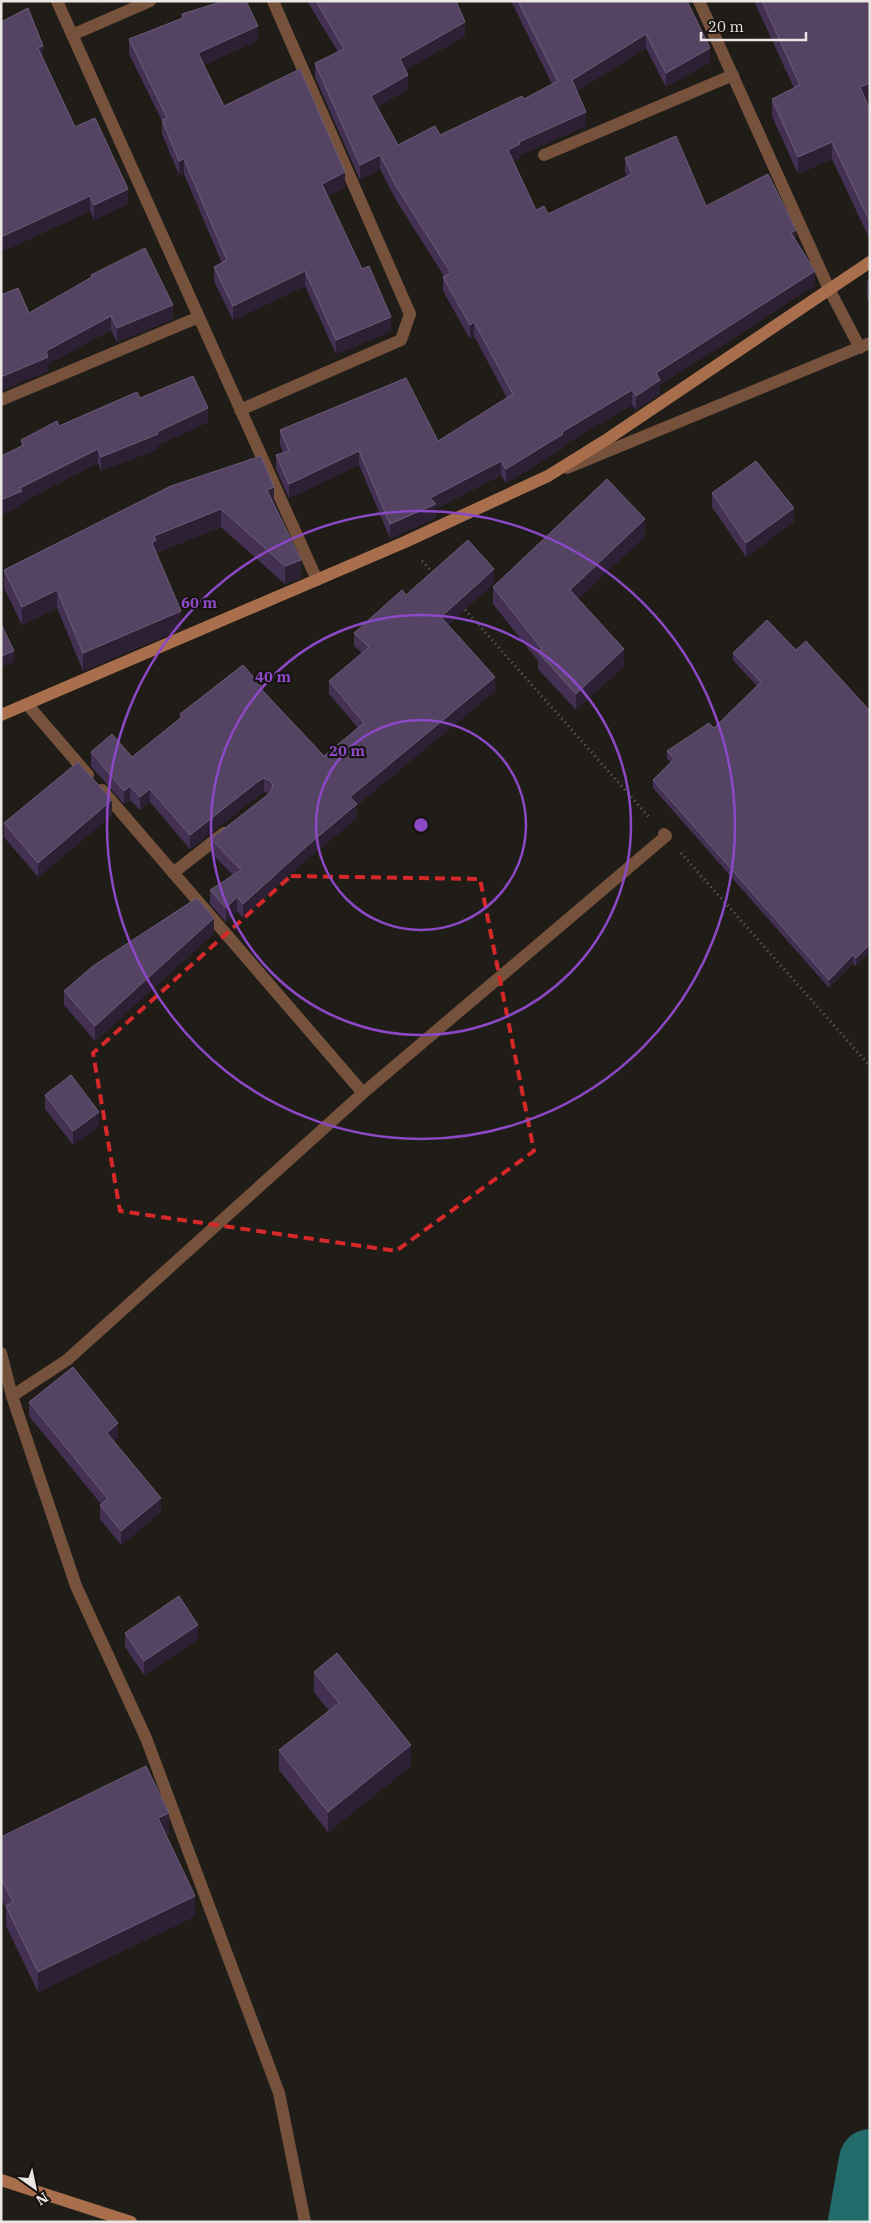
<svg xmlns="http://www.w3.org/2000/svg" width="871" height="2223" font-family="'IBM Plex Serif',serif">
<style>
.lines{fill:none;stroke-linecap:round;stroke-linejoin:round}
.river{stroke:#236b6b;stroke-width:62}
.path{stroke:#686561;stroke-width:3;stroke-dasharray:1 4;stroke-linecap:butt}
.street{stroke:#76523d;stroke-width:12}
.secondary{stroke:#a96f4d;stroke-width:12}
.wall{fill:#433053}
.shaded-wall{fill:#2d2035}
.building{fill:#544363;stroke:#6c5d77}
.marked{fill:none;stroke:#d62828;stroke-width:4;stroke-dasharray:10 6;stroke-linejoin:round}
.ring{fill:none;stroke:#8c48c5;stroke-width:2.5}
.centre{fill:#8c48c5;stroke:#171310;stroke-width:2.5}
.ring-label{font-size:15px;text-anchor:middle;font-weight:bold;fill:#8c48c5;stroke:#171310;stroke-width:4.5;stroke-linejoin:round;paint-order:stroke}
</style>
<rect width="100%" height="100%" fill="#201d19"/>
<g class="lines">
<!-- river -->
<path class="river" d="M859,2222L870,2160"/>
<!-- path -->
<path class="path" d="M422,561L435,575
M462,606L649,817
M681,853L870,1066"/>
<!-- street -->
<path class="street" d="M57,1L317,580
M699,1L829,289L860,348
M72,35L150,1
M544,155L733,75
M1,400L199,317
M240,410L401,340L410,314L273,1
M567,468L870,343
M27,704L88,775
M102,790L363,1093
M173,873L224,833
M1,1353L12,1396L76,1586L146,1738L279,2093L305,2222
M12,1396L67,1360L363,1093L666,836L664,834"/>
<!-- secondary -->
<path class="secondary" d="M1,715L405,542L548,476L609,438L870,262
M1,2180L131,2222"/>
</g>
<!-- wall -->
<path class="wall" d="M307,1H456L465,36L405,70L408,89L377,107L398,145L440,135L524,99L552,84L511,1H687L710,62L666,87L646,48L577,91L586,126L520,155V158L513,161L536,210L548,214L627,176L625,172V158L706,206L796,241L815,285L660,385V394L636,410L632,405L563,445V448L506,483L501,475L436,509V518L390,538L359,465L289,498L276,469V455L283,452L280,444V430L438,441L507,398L474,336L470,339L443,291V277L444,276L396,200L380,169L360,180L315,77V63L338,52Z
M754,1H870L866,101L870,110V240L832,159L798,174L772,116V99L794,88Z
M182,14L258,40L204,65L224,106L345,187L327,196L391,331L336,354L305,286L233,320L214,281V267L222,263L184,174L179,175L162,134V121L129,54V39L182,18Z
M1,22L43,58L75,127L128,204L94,220L90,211L1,252Z
M91,275L173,319L117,342L111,330L48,364V371L29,313L91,278Z
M870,280V303L867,298V281Z
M140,398L208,422L158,445V449L101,471L98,463L22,502V505L1,515V456L21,447V440Z
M171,486L274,505L301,578L285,584L221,527L156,553L181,629L83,671L57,608L22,625L4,588V570Z
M712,493L794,522L746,557L712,507Z
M645,536L578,599L624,666L576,710L538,669V661L493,604V587Z
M494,583L448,625L495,691L357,805V818L307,859L243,918L237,911L226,922L210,904V890L233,875L211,853V839L269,794L264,792L260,794L190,849L150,802L140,810L130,800L124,804L91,766V752L132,757L180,719V714L262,690L324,756L358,728L329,694V681L362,653L354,646V633L406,595Z
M796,650L870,711V952L856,966L853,963L829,988L653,788V780L671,762L667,759V751L714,728L757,686L733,660V653Z
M112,815L38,877L4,837V823Z
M214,933L95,1041L64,1005V991Z
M45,1095L99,1126L73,1145L45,1109Z
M29,1402L118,1437L114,1441L161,1512L121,1545L100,1519V1505L101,1504L29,1416Z
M125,1633L198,1639L144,1675L125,1647Z
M314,1672L411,1766L328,1832L279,1770V1750L329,1711L314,1692Z
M169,1833L166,1835L195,1916L38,1992L6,1926V1908L1,1898V1837Z"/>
<!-- shaded-wall -->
<path class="shaded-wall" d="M100,1H110L100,5Z
M465,22V36L400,73V59Z
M258,26V40L198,68V53Z
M646,34V48L572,94V80Z
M43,46V61L38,48Z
M710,48V62L666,87V73Z
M408,75V89L371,111V96Z
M870,83V100L860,104V87Z
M586,112V126L520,155V158L508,164V150L519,142Z
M832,142V159L798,174V157Z
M380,155V169L360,180V165Z
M184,159V174L179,175V161Z
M345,172V187L322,199V184Z
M128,189V204L94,220V205Z
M90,196V211L1,252V237Z
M796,230V244L791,233Z
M305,271V286L233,320V306Z
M815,271V285L660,385V394L636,410V396L656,373Z
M173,305V319L117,342V328Z
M111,316V330L48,364V371L1,391V377L46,351Z
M391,317V331L336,354V340Z
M474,322V336L470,339V325Z
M632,390V405L563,445V448L506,483V469L562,432Z
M208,408V422L158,445V449L101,471V457Z
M98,449V463L22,502V505L1,515V500L20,488Z
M359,451V465L289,498V484Z
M501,461V475L436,509V518L390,538V524L430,498Z
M274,487V505L267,508V490Z
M794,508V522L746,557V543Z
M221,509V527L156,553V558L152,543L154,536Z
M645,519V536L570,607V590Z
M301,560V578L285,584V566Z
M494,569V583L441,631V617Z
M57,590V608L22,625V607Z
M181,611V629L83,671V653Z
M624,649V666L576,710V694Z
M14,651V662L1,667V656Z
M495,677V691L357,805V818L307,859L243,918V904L350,797Z
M264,778V792L260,794L190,849V835L260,780Z
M130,786V800L124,804V791Z
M150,789V802L140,810V797Z
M112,800V815L38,877V863Z
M237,897V911L226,922V908Z
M214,918V933L95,1041V1026Z
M870,944V952L856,966V958Z
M853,955V963L829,988V980Z
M99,1112V1126L73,1145V1131Z
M118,1423V1437L107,1447V1433Z
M161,1498V1512L121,1545V1531Z
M198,1625V1639L144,1675V1661Z
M411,1745V1766L328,1832V1812Z
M169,1813V1833L158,1838V1818Z
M195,1896V1916L38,1992V1972Z"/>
<!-- building -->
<path class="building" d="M224,1H246L258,26L198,53L224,106L300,69L345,172L322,184L362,269L369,266L391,317L336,340L305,271L233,306L214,267L227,260L184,159L179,161L162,120L167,118L129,39L183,18L182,14Z
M316,1H456L465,22L400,59L408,75L371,96L398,145L435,126L440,135L522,96L524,99L558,81L518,1H687L710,48L666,73L646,34L572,80L586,112L519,142L520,144L508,150L536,210L544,206L548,214L632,174L625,158L676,136L706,206L768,174L796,230L791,233L815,271L656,373L660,380L636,396L632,390L562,432L563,434L506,469L501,461L430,498L436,504L390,524L359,451L289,484L276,455L289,451L280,430L406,378L438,441L513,394L474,322L470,325L443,277L451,273L396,186L380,155L360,165L315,63L344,49Z
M762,1H870V83L860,87L870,110V222L832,142L798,157L772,99L800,85Z
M28,8L43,46L38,48L75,127L95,118L128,189L94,205L90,196L1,237V22Z
M145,248L173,305L117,328L111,316L46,351L48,357L1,377V295L18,288L29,313L92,277L91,275Z
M193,376L208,408L157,432L158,434L101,457L98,449L20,488L22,491L1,500V456L24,445L21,440L57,421L59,426L137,392L140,398Z
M261,456L274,487L267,490L301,560L285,566L221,509L154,536L156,540L152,543L181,611L83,653L57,590L22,607L4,570L171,486Z
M756,461L794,508L746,543L712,493Z
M607,479L645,519L570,590L624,649L576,694L538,652L542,649L493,587Z
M468,540L494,569L441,617L495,677L350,797L357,804L307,846L243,904L237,897L226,908L210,890L241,870L211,839L270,793L273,786L271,781L264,778L260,780L190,835L150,789L140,797L130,786L124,791L91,752L112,734L132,757L182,717L180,714L243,665L262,687L261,689L324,756L364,723L329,681L369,647L354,633L402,590L406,595Z
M767,620L796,650L806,641L870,711V944L856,958L853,955L829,980L653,780L674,759L667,751L709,723L714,728L761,682L733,653Z
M1,624L14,651L1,656Z
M78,762L112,800L38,863L4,823Z
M197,898L214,918L95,1026L64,991L93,966Z
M71,1075L99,1112L73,1131L45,1095Z
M73,1367L118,1423L107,1433L161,1498L121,1531L100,1505L108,1499L29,1402Z
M179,1596L198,1625L144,1661L125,1633Z
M337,1653L411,1745L328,1812L279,1750L339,1703L314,1672Z
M146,1766L169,1813L158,1818L195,1896L38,1972L6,1906L13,1902L1,1878V1837Z"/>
<!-- marked area -->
<path class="marked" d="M291,876L480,879L534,1151L396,1251L120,1211L93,1053Z"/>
<!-- distance rings -->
<g class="ring">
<circle cx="421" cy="825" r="105"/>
<circle cx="421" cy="825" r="210"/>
<circle cx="421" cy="825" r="314"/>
</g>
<circle cx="421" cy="825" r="8" class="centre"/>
<g class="ring-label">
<text x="199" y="608">60 m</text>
<text x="273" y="682">40 m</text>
<text x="347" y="756">20 m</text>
</g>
<!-- border -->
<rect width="871" height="2223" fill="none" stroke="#e9e6e4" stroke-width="5"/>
<!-- north arrow -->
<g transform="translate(35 2188) rotate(147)" stroke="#171310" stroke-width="4" paint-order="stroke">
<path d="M0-4L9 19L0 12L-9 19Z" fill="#e9e6e4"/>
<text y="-8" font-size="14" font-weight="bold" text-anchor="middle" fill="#e9e6e4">N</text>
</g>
<!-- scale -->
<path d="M701 32v8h105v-8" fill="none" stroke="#e9e6e4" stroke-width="2.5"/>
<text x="708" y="32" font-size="15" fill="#e9e6e4" stroke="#171310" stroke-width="4" paint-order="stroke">20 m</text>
</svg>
